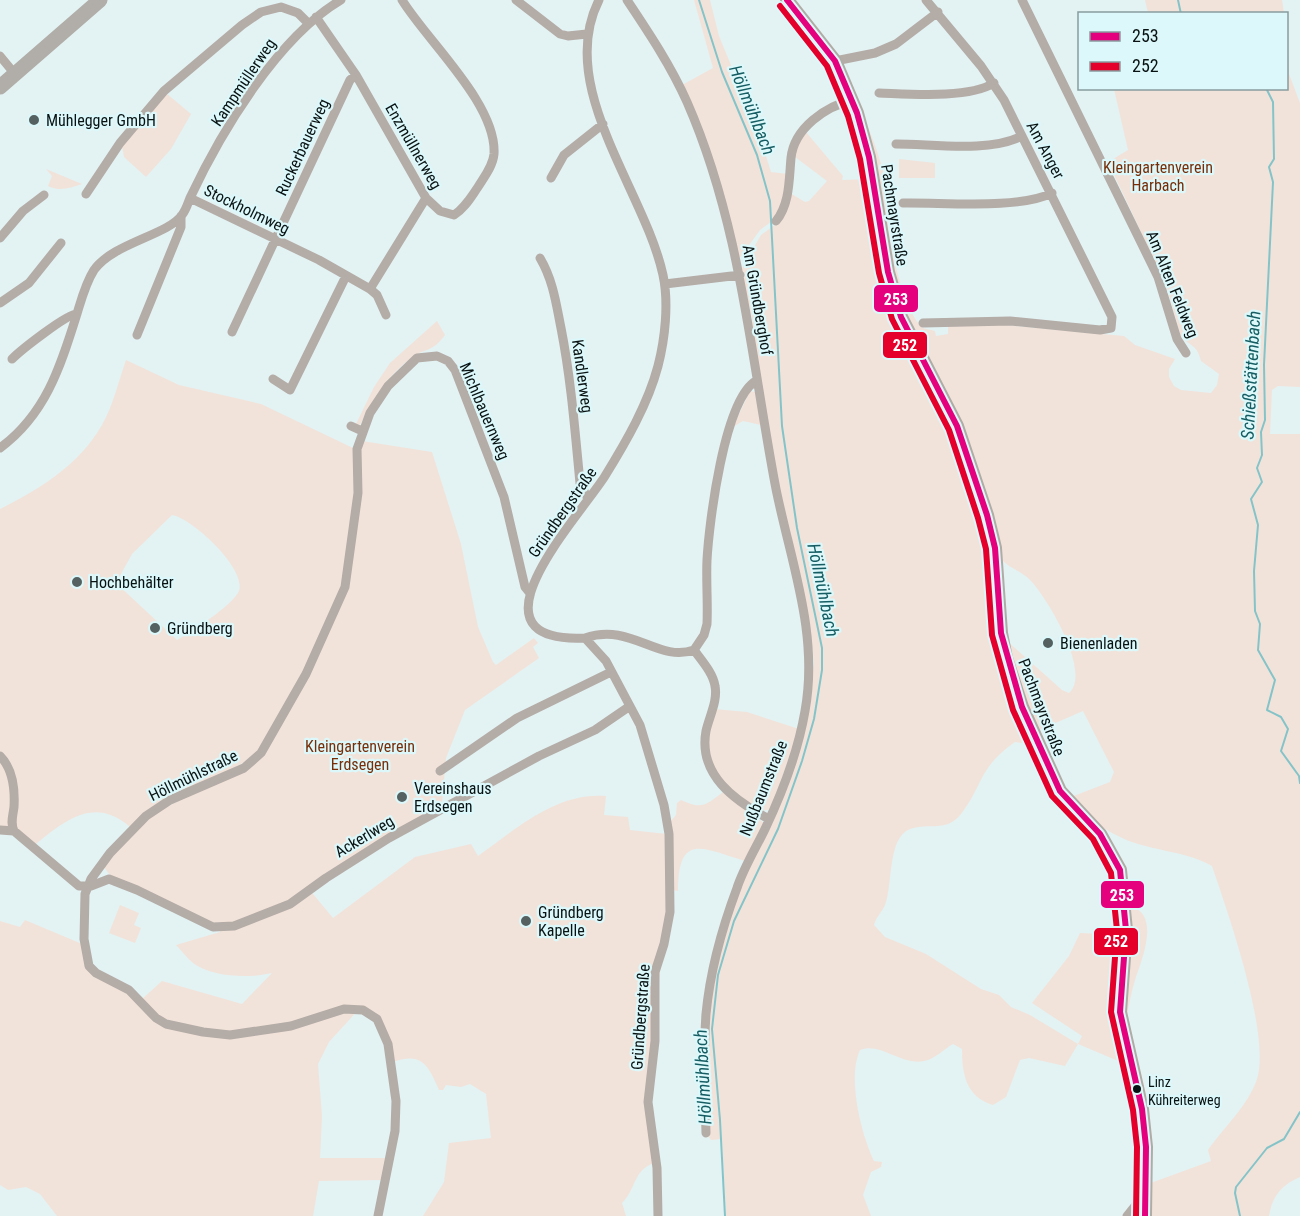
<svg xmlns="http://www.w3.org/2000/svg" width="1300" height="1216" font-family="'Roboto Condensed',sans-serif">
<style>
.green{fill:#f2e3da;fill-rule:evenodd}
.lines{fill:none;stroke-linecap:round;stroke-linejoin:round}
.stream{stroke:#84c4c9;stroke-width:2}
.street{stroke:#b4aca7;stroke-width:9}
.secondary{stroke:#b1aba6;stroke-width:14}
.primary{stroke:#b1ada8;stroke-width:15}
.bus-1-casing{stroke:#dcf8fa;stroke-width:10}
.bus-2-casing{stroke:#dcf8fa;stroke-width:10}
.bus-1{stroke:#e5007d;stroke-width:6}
.bus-2{stroke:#e4002b;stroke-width:6}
.poi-dot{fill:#556061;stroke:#dcf8fa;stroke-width:2}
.bus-dot{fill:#091213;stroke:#dcf8fa;stroke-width:2}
.labels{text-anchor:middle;stroke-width:4.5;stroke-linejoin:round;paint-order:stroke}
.bus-label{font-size:14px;fill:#091213;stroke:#dcf8fa;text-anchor:start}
.street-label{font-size:16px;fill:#091213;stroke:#dcf8fa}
.poi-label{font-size:16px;fill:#091213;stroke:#dcf8fa;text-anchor:start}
.park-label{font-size:16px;fill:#772e08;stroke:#dcf8fa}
.water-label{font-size:18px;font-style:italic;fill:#155d62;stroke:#dcf8fa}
.line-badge{stroke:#dcf8fa;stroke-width:2}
.badge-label{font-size:16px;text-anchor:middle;font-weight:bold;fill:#fff}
</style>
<rect width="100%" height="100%" fill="#e3f2f3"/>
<!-- green -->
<path class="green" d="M694,0H710L719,36L758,131L771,172L788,174L785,192L775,219L760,230L739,259L682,85L713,68Z
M1145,0H1282L1284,13H1148Z
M1287,35L1289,74L1300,103V387L1278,386L1272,390L1270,434H1300V1177C1281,1185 1272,1197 1269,1216H1148V1184L1211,1161L1208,1150C1224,1127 1248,1106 1257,1079C1271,1035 1228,913 1212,866C1182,849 1149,852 1118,836C1099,828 1085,811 1071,797L1110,782L1114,772L1083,711L1037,731L1007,641L1062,690L1069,693C1092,673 1048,599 1031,581C1022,571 1010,569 1001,559L1000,647L1065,803L1063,811C1042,794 1038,764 1023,743L1015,742C978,768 984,784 961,814C946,833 929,822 910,829C887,838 893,885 885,905C882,912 876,917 874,925L885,937L926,954L981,989L999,995L1011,1007L1030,1015L1078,1044L1082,1036L1032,1003L1069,956L1080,933L1122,935L1119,959L1130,1066L1078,1044L1065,1066L1029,1058L1020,1060L1006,1097L993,1105C966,1097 962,1074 962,1049L953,1044C944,1049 935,1059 924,1061C901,1066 881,1042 860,1050C847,1078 861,1133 874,1161L882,1162L881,1167L871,1172L863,1195L871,1216H726L722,1139L711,1140L708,1136V1023L716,970L740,884L770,823L810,701L814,662L809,622L781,501L757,362L752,318L741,270L761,235L776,224L790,193L805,202L809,201L827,181L795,157L797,144L806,132L843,176L842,180L871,179L888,299L891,304L903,311L860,112C874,136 883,168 889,195C891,207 887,215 888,226C890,248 905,313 922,327C926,330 930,329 935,331L936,336L948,334V325L984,323L1124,336L1135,345L1175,359L1169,369V377L1174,386L1181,390L1211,393L1217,385L1219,374L1201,361C1197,345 1192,347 1181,337L1166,285L1108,162L1128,150L1114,89L1286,88Z
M166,93L191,114L171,149L146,177L124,157L122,146Z
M899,159L935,163V178H899Z
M46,169L82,184C70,188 60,192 48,186L52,176Z
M437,321L445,335C432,353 426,347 411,358C388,375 372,400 360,425L356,424L374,387L390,363Z
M126,360L179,385L261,404L353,448L356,489L343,586L309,662L255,757L208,781L130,827C95,796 65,820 35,845L16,831V802L0,753V509C40,489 79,465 102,425C113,406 119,380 126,360ZM172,515C192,518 247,569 239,591C233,605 191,632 177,640L116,583L132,554Z
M750,391L755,392L761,425L743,421L733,427Z
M362,441L432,452L461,544L478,627L493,662L496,665L534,638L538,643L533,647L539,658L465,710L446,758L442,803L444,806L308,888L333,918L415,857L471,844L478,856C516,829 556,792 606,796L604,815L628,817L630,830L667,834L669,883L650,1072L654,1163C633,1170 636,1190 622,1203L626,1216H423L444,1182L449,1143L491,1138L486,1094L470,1084L461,1087L446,1085L443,1090H439C428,1065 422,1052 393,1062L389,1036L361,1007L329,1042L318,1064L322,1116L320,1158H386L381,1180L319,1181L313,1216H57L40,1194L26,1187L8,1190L0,1185V921L20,927L25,920L82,944L86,964L122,987L149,1014L181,1026L159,1016L142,999L162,981L242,1004L272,973C251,978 213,978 193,963C187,958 182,951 176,945L220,932V926L118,879L110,875L103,866L147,817L258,760L346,588Z
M714,709L747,712L799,729L771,809L762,811C736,795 708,776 708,741C708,731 712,719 714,709Z
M0,759C15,778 11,804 8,827H0Z
M723,792L764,823L745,861C704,849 678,831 678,891L673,890L671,821L676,815L677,803L681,800C702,810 706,805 723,792Z
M120,905L139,913L134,925L141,928L135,943L109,933Z
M1130,906C1161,914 1142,959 1135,980C1131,994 1128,1008 1126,1022Z"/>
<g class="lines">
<!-- stream -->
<path class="stream" d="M699,0L722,72L757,155L770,201L782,426L797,528L822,648V670L814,719L802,761L778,829L734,921L718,975L712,1029L720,1120L725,1216
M1178,0L1181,14
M1266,88L1273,102L1274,159L1269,167L1273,182L1264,365L1265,420L1261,432L1262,455L1257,468L1262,482L1251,499L1258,525L1254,571L1255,611L1260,624L1258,650L1275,680L1267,710L1281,717L1288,729L1281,751L1299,776L1300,783
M1240,1216L1235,1193L1236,1187L1267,1148L1284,1139L1300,1112"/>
<!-- street -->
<path class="street" d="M516,0L560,34L568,36L587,34
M599,0C555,87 645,191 663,275C669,303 665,339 658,366C648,404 626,442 605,476C580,516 458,644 585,638L606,661L640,725L664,805L669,834L670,912L664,944L655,972V1041L648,1102L657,1168L658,1216
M627,0C649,33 671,66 687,102C741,225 751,359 776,489C791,563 819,634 805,711C798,752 783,791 765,829C756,848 744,867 737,888C722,928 710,972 706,1014C703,1054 705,1094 706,1133
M1022,0L1158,277L1177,339L1186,353
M316,17L356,75L426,198L440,211L454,215C465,208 471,197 478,187C484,177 493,166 494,154C497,104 427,41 402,0
M0,56L14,73
M835,61L875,53L896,44L938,12
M879,93C909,94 968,99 994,83
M896,144C933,144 988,153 1022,136
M551,178L564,155L603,124
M86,194L120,143L164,91L242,25L261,12L281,7L298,13L308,23
M190,198C221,132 277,38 341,0
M903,203C942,202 1018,210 1052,193
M776,221C790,204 789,179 791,158C794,128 826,106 853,100
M0,238L23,211L44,195
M540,258C553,280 556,303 561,328C571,379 575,431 580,483L588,499
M665,284L740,275
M370,289L377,295L386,315
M0,303L29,283L61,243
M923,323L1010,321L1100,330L1111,328L1112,317L1004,100L981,66L926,0
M232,332L350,80L356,75
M137,335L181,227V216
M12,359C21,350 68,313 77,314
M273,379L290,390L346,276
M351,426L362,431
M0,448C45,415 60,368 76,317C81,301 85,284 94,270C113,243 168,235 182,215C186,210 188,203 190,198L319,260L370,289L426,198
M585,638C631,622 658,663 694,650C702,661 713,673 715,686C718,701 709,717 706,731C698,775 735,801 769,819
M694,650L704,635L707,624C708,603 706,581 707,560C709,524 724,399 756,381
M0,756C13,769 15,789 14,807C13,816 10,823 14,831
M440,771L517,718L611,672
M0,830L14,831L79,886H91L109,879L137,890L213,927L234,926L290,904L326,878L389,838L539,756L595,730L630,706
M378,1216L395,1131L396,1101L388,1044L377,1019L363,1010L344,1009L291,1026L230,1035L203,1032L166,1024L156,1018L129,990L96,973L89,966L84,939L85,894L91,879L110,853L146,816L170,800L244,768L261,753L306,674L345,587L358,493L357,449L370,413L388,386L417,358L437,356L448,361L455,370L504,497L525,587L529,592
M1127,1216L1135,1206L1143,1202"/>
<!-- secondary -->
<path class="secondary" d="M787,0L835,61L857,113L869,157L888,272L901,317L957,426L987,515L995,548L1001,633L1006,658L1022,707L1060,791L1100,834L1120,870L1126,930L1120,1012L1142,1109L1146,1147L1145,1216"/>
<!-- primary -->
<path class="primary" d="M0,87L100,0"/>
<!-- bus-1 casing -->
<g class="bus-1-casing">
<path id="bus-1" d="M787,0L835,61L857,113L869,157L888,272L901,317L957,426L987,515L995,548L1001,633L1022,707L1060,791L1100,834L1120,870L1126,930L1120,1012L1142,1109L1146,1147L1145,1216"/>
</g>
<!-- bus-2 casing -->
<g class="bus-2-casing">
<path id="bus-2" d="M780,6L827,66L848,116L860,159L879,273L892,319L949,430L978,518L986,549L992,635L1013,710L1052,796L1093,839L1111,873L1117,930L1111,1012L1133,1110L1137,1147L1136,1216"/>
</g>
<!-- bus-1 -->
<use href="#bus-1" class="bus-1"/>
<!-- bus-2 -->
<use href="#bus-2" class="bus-2"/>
</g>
<!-- markers -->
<g class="poi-dot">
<circle cx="34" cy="120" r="6"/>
<circle cx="77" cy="582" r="6"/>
<circle cx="155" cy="628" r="6"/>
<circle cx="1048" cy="643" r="6"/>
<circle cx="402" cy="797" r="6"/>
<circle cx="526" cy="921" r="6"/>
</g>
<circle class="bus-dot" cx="1137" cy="1089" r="5"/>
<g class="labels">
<!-- bus labels -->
<g class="bus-label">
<text x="1148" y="1087">Linz<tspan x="1148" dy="18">Kühreiterweg</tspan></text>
</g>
<!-- street labels -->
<g class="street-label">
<text transform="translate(243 82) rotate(-56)" y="6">Kampmüllerweg</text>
<text transform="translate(414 146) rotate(60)" y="6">Enzmüllnerweg</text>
<text transform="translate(302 147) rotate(-65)" y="6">Ruckerbauerweg</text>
<text transform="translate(1046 150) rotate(62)" y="6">Am Anger</text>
<text transform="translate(247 209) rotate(26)" y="6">Stockholmweg</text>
<text transform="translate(895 215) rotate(81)" y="6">Pachmayrstraße</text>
<text transform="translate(1173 284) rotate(68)" y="6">Am Alten Feldweg</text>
<text transform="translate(758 300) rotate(80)" y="6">Am Gründberghof</text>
<text transform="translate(583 376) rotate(82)" y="6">Kandlerweg</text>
<text transform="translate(485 411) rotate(67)" y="6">Michlbauernweg</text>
<text transform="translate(562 512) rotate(-55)" y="6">Gründbergstraße</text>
<text transform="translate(1042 707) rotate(69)" y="6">Pachmayrstraße</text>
<text transform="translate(193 775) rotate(-26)" y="6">Höllmühlstraße</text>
<text transform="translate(763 788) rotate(-68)" y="6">Nußbaumstraße</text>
<text transform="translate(364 836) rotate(-31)" y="6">Ackerlweg</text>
<text transform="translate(640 1017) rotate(-86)" y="6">Gründbergstraße</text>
</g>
<!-- poi labels -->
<g class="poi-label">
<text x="46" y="126">Mühlegger GmbH</text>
<text x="89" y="588">Hochbehälter</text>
<text x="167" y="634">Gründberg</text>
<text x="1060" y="649">Bienenladen</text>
<text x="414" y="794">Vereinshaus<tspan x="414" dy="18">Erdsegen</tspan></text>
<text x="538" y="918">Gründberg<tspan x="538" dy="18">Kapelle</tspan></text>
</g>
<!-- park labels -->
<g class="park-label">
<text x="1158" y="173">Kleingartenverein<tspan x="1158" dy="18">Harbach</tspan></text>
<text x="360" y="752">Kleingartenverein<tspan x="360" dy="18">Erdsegen</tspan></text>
</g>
<!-- water labels -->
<g class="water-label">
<text transform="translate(752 110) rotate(68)" y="6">Höllmühlbach</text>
<text transform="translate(1251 375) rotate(-87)" y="6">Schießstättenbach</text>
<text transform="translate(823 590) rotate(78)" y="6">Höllmühlbach</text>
<text transform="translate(703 1077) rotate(-93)" y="6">Höllmühlbach</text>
</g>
</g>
<g class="line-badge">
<rect x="873" y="284" width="46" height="29" rx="6" fill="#e5007d"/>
<rect x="882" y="331" width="46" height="28" rx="6" fill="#e4002b"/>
<rect x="1100" y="880" width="45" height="29" rx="6" fill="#e5007d"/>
<rect x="1093" y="927" width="46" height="29" rx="6" fill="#e4002b"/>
</g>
<g class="badge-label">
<text x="896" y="305">253</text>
<text x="905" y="351">252</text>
<text x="1122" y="901">253</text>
<text x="1116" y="947">252</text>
</g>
<!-- legend -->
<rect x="1078" y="12" width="210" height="78" fill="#dcf8fa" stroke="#889c9e" stroke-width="1.5"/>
<rect x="1090" y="32" width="30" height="9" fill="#e5007d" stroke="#889c9e" stroke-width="1.5"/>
<text x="1132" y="42" font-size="18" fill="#091213">253</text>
<rect x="1090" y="62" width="30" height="9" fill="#e4002b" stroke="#889c9e" stroke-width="1.5"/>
<text x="1132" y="72" font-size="18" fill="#091213">252</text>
</svg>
